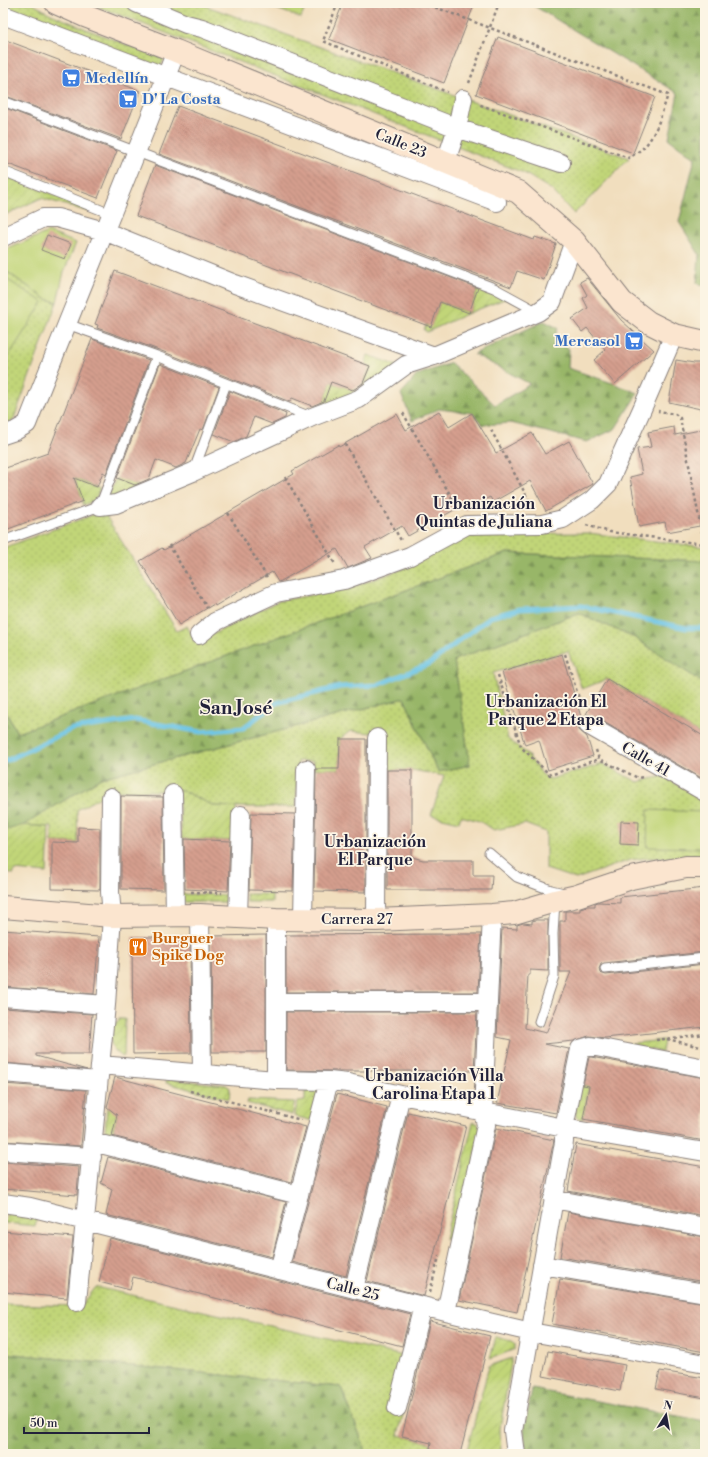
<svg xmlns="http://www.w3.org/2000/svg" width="708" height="1457" font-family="'Libre Bodoni',serif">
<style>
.grass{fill:url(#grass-dots);stroke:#727c5a}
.forest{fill:url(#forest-firs);stroke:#5d6c52}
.park{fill:#c1d578;stroke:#727c5a}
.garden{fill:url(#garden-furrows);stroke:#727c5a}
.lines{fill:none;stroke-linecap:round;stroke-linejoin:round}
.stream{stroke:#67c3e5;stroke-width:5}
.building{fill:url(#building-back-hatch)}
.lane-casing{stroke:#8a807c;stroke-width:11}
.street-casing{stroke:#8a807c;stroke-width:20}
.secondary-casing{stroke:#8a807c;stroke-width:24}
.path{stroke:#8a807c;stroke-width:2.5;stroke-dasharray:3 3;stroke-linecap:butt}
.lane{stroke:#fff;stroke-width:9}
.street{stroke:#fff;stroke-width:18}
.secondary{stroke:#fbe5cf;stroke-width:22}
.labels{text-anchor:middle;stroke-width:3.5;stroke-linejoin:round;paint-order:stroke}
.shop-label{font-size:15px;font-weight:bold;fill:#366cbe;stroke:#fcf5e5;text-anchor:start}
.street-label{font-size:15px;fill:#22223b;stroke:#fcf5e5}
.food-label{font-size:15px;font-weight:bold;fill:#c56008;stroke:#fcf5e5;text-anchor:start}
.neighbourhood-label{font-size:16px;font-weight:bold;fill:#22223b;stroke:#fcf5e5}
.district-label{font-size:19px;font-weight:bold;fill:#22223b;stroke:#fcf5e5}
</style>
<defs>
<pattern id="grass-dots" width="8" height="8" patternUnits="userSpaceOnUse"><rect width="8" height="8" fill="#c1d578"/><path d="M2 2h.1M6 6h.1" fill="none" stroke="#a6b769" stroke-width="1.8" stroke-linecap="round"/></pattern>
<pattern id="forest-firs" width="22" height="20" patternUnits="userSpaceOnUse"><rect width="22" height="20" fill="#98b668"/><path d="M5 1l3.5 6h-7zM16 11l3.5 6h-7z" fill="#7c9457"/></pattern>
<pattern id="garden-furrows" width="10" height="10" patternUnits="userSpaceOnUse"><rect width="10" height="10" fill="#c1d578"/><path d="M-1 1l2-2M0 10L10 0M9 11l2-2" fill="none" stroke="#a6b769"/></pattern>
<pattern id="building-back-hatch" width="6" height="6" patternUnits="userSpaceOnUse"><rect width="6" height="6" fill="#d59f8e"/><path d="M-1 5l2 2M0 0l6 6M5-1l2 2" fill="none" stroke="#ac8175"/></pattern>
</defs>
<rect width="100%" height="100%" fill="#fcf5e5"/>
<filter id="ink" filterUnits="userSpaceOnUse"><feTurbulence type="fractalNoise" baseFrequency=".025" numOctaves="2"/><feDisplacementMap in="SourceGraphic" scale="8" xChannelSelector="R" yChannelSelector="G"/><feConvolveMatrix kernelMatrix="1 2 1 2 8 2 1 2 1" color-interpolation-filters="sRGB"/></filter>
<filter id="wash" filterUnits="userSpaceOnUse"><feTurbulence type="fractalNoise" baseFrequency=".012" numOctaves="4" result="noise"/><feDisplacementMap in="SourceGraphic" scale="16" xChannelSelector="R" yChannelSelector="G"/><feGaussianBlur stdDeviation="0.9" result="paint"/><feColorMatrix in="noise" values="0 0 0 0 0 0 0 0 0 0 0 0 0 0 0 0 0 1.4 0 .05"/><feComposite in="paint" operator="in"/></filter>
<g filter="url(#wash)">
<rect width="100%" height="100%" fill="#f1debe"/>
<!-- grass -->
<path class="grass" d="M3,3H31L51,14L86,29L164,59L160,68L3,6Z
M89,3H198L629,158L574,214L552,190L524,173Z
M3,269L46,299L57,302L13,421L3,424Z
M103,511L177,631L187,626L196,643L278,601L346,589L405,568L419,562L444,545L467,536L496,534L588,533L705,547V561L507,553L17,733L3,706V548Z
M579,613L635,638L705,684V737L607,679L582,689L568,651L493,673L508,739L526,753L543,775L550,779L603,764L638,782L663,776L705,801V858H647L630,860L576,879L546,869V832L525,824L494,830L479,821L461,816L459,822L431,815L444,776L412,770H382V734L350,731L340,739L339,769H313V761H298L296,807H236L214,806L183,791H111L77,810L78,843L52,842V827L24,825L101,778L404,698L438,772L470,765L454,660Z
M96,1287L404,1356V1411L398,1435L431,1443L429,1454H367L341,1387L3,1353V1304L81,1306Z"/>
<!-- forest -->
<path class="forest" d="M529,3H705V286L697,283L699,254L679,222L695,158L669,139L678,93Z
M544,321L558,328L555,336L569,349L568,368L615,384L638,393L615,429L587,442L511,423L483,425L472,413L439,409L412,421L401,394L417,375L451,363L495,405L530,384L474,354Z
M507,553L705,561V684L635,638L579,613L454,660L470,765L438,772L404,698L101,778L24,825L3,831V706L17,733Z
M3,1353L341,1387L367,1454H3Z
M532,1389L705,1421V1454H526L524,1431Z"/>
<!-- park -->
<path class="park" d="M261,3H307L301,18Z
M48,232L76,243L64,272L57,302L46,299L3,269V251Z
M3,277L43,302L3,365Z
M648,810L705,812V848L647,847Z"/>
<!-- garden -->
<path class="garden" d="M3,175L83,206L90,212L41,198L3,216Z
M478,289H484L507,298L469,313L427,332L424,330L426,325L431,326L440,302L469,313Z
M368,355L398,366L360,392L321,409L331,382L360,392L370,367L365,365Z
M74,478L100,489L95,501L83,505V501Z
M119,478L145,489L118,499L108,496L115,480Z
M178,791H183L214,806L236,807V841L182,839Z
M24,825L49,827L47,873L14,870V874L3,873V831Z
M181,894L233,895L231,902H184L181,900Z
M246,894H272V902H247Z
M119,1019H125L124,1055L123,1057C108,1047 110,1041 112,1024L119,1021Z
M664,1040L662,1052L625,1044Z
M167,1079L226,1085L230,1088L229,1099L166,1083Z
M580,1085L589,1086L583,1119L577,1118L575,1113Z
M316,1090L319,1091L313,1121L294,1116L298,1102L305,1101V1091Z
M248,1100L295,1102L292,1115L247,1103Z
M107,1108L118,1111L111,1140L105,1132Z
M473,1122L477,1123L481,1128L459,1230L445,1239Z
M7,1212L37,1219L35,1226L5,1223Z
M496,1337L511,1341L515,1344V1349L490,1359Z
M512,1358L500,1428L501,1454H466L489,1366Z"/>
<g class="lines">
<!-- stream -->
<path class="stream" d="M3,760H8L72,729L135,720L201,732L243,728L276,703L340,687L377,685L429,664L490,617L520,609L581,606L686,628H705"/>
</g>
<g id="blocks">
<!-- building -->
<path class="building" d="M343,3H475L444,83L329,39Z
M498,37L655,97L633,153L476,94Z
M3,39L140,91L121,139L3,95Z
M178,106L534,240L535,237L556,244L544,280L517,271L511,287L159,154Z
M3,107L117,151L98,198L3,162Z
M155,165L478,288L469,313L440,302L431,327L136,216Z
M47,235L71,244L65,259L41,250Z
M115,271L370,366L363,383L353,390L331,382L324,401L312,406L292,398L290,402L159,350L97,328L98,325L95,324Z
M587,278L621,320L654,350L615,384L594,360L605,350L587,328L582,332L572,319L588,308L583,298L587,295L580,282Z
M92,339L149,360L106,474L103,472L97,487L74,478L83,501L3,531V469L48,453Z
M676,360L694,363H705V410L669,402Z
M160,364L219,387L203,430L200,429L186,463L176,468L156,460L149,479L135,485L117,478Z
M230,391L286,414L285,418L272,424L254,417L246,436L234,442L214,434Z
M439,411L449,427L472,413L496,453L532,433L545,454L569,441L593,484L546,511L530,481L493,502L490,497L466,510L463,505L408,536L402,526L365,547L372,558L348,568L337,549L281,581L278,582L272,572L215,606L214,604L179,625L140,561L162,548L164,550L294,474L292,471L338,445L339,447L397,414L406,430Z
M674,427L675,435L705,429V525L667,532L665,522L639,527L630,477L642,474L637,449L651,447L648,432Z
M562,654L581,717L578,725L579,730L587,737L593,756L548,770L539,740L525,745L502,672Z
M607,679L705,737V780L593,716L586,714Z
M340,739H366V892L314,891L316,769H339Z
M387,770H412V857L423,860H473V875H492L491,890H387Z
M121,796L163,797L164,890L121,889Z
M251,813L295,814L293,891L249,890Z
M621,821L639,822L638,845L620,844Z
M78,827L100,828V890L52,889V842L78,843Z
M184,839L230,841L228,891L185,889Z
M705,888V952L604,963L601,964L599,969L600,973L606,975L705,964V1027L605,1038L589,1036L574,1041L544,1044L569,1049L556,1113L497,1103L511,1040L497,1037L502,928L517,929V925L523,923L532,924V921L536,920H548V971L530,970V975H528L525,1028L546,1033L571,972H560V921H565V911H580V908L587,906H595V903L598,902L620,903V897Z
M3,930L99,937L94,994L3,987Z
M450,934H481L478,992H286V935Z
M266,935V1052H212L211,936Z
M132,937H190L191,1053L133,1054Z
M3,1008L92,1014L89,1054H36V1056L87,1070L3,1063Z
M286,1012H477L474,1071H337L286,1070Z
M589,1057H591L705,1078V1141L583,1119L589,1086L583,1085Z
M115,1077L306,1127L291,1182L112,1136L117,1115L107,1107Z
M3,1084L86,1090L81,1146L3,1141Z
M337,1094L387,1107L346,1276L292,1262Z
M408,1112L466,1126L424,1296L367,1281Z
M496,1128L554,1140L517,1312L459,1300Z
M576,1144L705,1167V1216L568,1191Z
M108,1157L286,1202L272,1257L106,1215L112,1189L101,1183Z
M3,1162L79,1167L77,1195L3,1189Z
M568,1212L705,1237V1282L560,1257Z
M3,1231L73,1237L67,1298L3,1292Z
M110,1238L410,1314L402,1346L133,1277L130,1290L99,1282Z
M560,1279L705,1303V1352L552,1324Z
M430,1321L490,1336L460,1454H429L431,1443L402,1436Z
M548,1351L625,1365L620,1391L543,1376Z
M660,1371L705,1378V1398L656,1389Z"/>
</g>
</g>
<g filter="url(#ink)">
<use href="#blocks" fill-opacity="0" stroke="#8a807c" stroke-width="1"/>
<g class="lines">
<!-- lane casing -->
<g class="lane-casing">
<path id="lane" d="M3,101L494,288L538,312
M3,171L111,214
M67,324L157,356L311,417
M194,470L226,384
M3,541L100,506L157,356
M489,853L517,877L551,890L564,893
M605,969L705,958
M539,1022L554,976L553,934L555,901"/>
</g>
<!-- street casing -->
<g class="street-casing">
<path id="street" d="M136,3L186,24L202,28L457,128L561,163
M3,15L497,202
M446,161L457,128L463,99
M3,237L43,218H57L104,231L235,284L434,356
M3,435L15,431L27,424C76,300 128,176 176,51
M100,506L116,504L193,472L312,417L359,399L406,365L434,356L538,312L552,302L574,241
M199,635L215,622L276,593L344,580L410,556L467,525L542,524L563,519L592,500L608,484L642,409L674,335
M588,725L705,792
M173,794L175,915
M200,915L202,1074
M238,917L241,815
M303,918L306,769
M276,919V1080
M376,920L377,738
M3,997L106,1005
M276,1002H487
M100,1065L276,1080L329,1081L348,1083L401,1095L564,1128L705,1152
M3,1073L98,1081
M93,1142L299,1195
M3,1151L92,1157
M553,1199L705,1227
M3,1203L30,1207L446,1312L531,1332L705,1364
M542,1265L705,1293
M279,1270L329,1081
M354,1289L401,1095
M77,1302L106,1005L112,916L110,892L111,797
M446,1312L486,1125L483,1111L492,915
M397,1408L423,1306
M516,1454L513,1431L564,1142V1128L580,1049L591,1046L705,1068"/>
</g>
<!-- secondary casing -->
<g class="secondary-casing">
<path id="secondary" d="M56,3L85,16L176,51L518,192L574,241L622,302L648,322L674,335L705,342
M3,907L112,916L200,915L276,919L376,920L492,915L514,913L555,901L577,896L631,878L686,867H705"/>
</g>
<!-- path -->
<path class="path" d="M338,3L323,41L447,92
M424,3L668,95C661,114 657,135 642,149C638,152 633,155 629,158L478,104
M469,83L499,3
M403,413L459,510
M491,430L533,508
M345,444L402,542
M285,477L335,564
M228,513L268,579
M586,525L610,532L704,544L680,418L675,414L658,411
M169,545L207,608
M565,654L583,711
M498,675L521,747L550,775L599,759
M596,750L599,759L638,778L644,777
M191,892L222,893
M667,1039L705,1048
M656,1040L705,1034
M190,1091L301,1120
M430,1292L439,1256"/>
<!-- lane -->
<use href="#lane" class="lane"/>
<!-- street -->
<use href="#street" class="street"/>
<!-- secondary -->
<use href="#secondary" class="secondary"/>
</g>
</g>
<!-- icons -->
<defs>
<g id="supermarket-square" transform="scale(1)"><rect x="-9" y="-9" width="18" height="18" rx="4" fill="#3f7fe0" stroke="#fcf5e5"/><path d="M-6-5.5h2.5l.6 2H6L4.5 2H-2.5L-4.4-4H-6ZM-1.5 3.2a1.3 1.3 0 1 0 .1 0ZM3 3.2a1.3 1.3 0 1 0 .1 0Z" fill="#fff"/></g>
<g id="restaurant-square" transform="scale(1)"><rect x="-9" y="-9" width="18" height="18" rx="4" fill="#e8710a" stroke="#fcf5e5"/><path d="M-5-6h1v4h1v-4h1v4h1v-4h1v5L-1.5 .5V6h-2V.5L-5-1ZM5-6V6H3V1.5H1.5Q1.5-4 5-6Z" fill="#fff"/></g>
</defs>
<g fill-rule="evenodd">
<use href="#supermarket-square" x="71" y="78"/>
<use href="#supermarket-square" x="128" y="99"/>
<use href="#supermarket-square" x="634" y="341"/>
<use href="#restaurant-square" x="138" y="947"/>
</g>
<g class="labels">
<!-- shop labels -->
<g class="shop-label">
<text x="85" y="83">Medellín</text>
<text x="142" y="104">D' La Costa</text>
<text x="620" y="346" text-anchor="end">Mercasol</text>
</g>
<!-- street labels -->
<g class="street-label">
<text transform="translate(401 143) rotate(22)" y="5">Calle 23</text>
<text transform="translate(646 759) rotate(30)" y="5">Calle 41</text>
<text x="357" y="924">Carrera 27</text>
<text transform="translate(353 1289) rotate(14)" y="5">Calle 25</text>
</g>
<!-- food labels -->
<g class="food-label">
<text x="152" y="943">Burguer<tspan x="152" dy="17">Spike Dog</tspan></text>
</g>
<!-- neighbourhood labels -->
<g class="neighbourhood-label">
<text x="484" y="509">Urbanización<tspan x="484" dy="18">Quintas de Juliana</tspan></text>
<text x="546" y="707">Urbanización El<tspan x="546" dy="18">Parque 2 Etapa</tspan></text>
<text x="375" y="847">Urbanización<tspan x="375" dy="18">El Parque</tspan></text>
<text x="434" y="1081">Urbanización Villa<tspan x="434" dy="18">Carolina Etapa 1</tspan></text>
</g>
<!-- district labels -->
<g class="district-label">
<text x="236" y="714">San José</text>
</g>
</g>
<!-- margin -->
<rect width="708" height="1457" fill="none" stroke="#fcf5e5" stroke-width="16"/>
<!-- north arrow -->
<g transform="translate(666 1415) rotate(11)" stroke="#fcf5e5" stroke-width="3" paint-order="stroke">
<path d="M0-3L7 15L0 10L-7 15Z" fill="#22223b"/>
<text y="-6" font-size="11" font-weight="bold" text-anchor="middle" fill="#22223b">N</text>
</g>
<!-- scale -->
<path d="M24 1427v6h125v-6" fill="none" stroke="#22223b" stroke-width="2"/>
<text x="30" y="1427" font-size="12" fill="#22223b" stroke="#fcf5e5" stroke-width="3" paint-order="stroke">50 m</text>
</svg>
